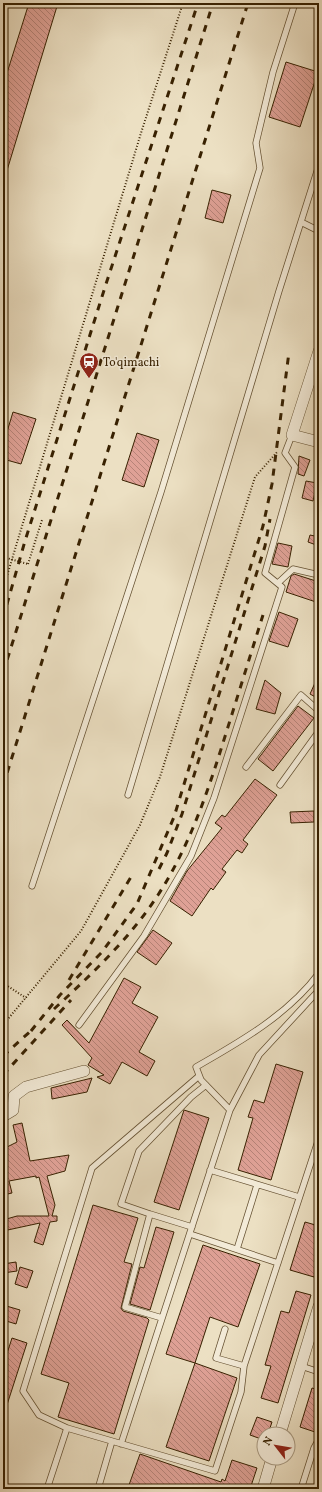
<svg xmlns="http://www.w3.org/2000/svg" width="322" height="1492" font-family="Vollkorn,serif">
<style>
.building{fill:url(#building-back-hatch);stroke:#382101}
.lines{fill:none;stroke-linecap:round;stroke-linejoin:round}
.lane-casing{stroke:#655132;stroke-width:7}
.street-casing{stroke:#655132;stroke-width:12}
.path{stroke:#382101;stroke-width:2;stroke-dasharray:1 2;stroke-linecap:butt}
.lane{stroke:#f3ebd8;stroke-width:5.5}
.street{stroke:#f3ebd8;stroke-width:11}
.rail{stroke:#382101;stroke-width:3;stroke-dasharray:7 7;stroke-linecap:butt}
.path-bridge{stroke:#382101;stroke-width:2;stroke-dasharray:1 2;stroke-linecap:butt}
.labels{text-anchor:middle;stroke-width:3;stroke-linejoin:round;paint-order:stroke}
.poi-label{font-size:12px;fill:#382101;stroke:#f3ebd8;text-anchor:start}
</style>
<defs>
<pattern id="building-back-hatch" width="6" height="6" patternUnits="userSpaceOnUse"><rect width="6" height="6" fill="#dfa196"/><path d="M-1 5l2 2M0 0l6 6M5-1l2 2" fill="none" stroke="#b68378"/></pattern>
</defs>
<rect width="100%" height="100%" fill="#ece0c3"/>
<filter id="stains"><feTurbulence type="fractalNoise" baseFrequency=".005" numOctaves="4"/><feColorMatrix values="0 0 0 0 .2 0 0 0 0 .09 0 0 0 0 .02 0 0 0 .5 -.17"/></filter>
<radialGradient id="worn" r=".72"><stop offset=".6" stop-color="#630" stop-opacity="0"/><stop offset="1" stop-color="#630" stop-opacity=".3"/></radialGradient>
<!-- building -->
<path class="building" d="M29,3H58L5,177H3V72L7,73Z
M286,62L318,72L300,127L269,117Z
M212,190L231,195L223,223L205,218Z
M13,412L36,419L21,464L3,459V445Z
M137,433L159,440L144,487L122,480Z
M299,456L310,460L304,476L298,474Z
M306,481L317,483L313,501L302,498Z
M310,535L319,537V546L308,542Z
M278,543L292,546L288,567L272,564Z
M294,574L319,582V603L286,592L291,576Z
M279,612L298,619L288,647L269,641Z
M319,674V699L310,694Z
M265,680L281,693L275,714L256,709Z
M298,706L314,718L273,771L258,759Z
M255,779L277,795L243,840L248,844L242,853L237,850L222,869L226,872L213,890L211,888L192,916L170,901L187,871L222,828L215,823L222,815L225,817Z
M314,811V822L291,823L290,812Z
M153,930L172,943L156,965L137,952Z
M124,978L141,987L132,1003L158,1017L139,1052L155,1061L147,1076L122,1062L110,1084L97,1077L104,1075L88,1065L92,1058L62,1025L67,1020L89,1043Z
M276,1064L303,1072L271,1180L238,1170L253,1118L248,1117L254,1100L264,1103Z
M92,1078L87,1092L52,1099L51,1088Z
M184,1110L209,1118L179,1210L154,1202Z
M22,1123L30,1161L69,1155L65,1171L47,1176L55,1205L52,1216H57V1221L50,1222L43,1245L34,1242L40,1223L3,1231V1220L17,1216H49L39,1177L36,1178V1176L9,1181L12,1193L3,1195V1149L17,1142L13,1125Z
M93,1205L138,1218L124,1262L132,1264L121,1308L123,1311L147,1318L149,1320L114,1434L58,1417L69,1383L41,1374Z
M305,1222L319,1226V1261L314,1277L290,1270Z
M156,1227L174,1232L150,1310L130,1304L140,1267L144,1268Z
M203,1245L260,1264L238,1327L210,1317L195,1363L166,1354Z
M16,1262L17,1271L3,1273V1264Z
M20,1267L33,1271L27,1288L15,1284Z
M296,1291L311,1295L278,1403L261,1398L271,1366L265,1365L281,1311L289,1313Z
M3,1305L20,1310L16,1324L3,1320Z
M12,1338L27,1343L5,1411H3V1366Z
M195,1363L237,1378L209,1461L166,1447Z
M312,1388L319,1390V1421L315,1432L300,1427Z
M257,1417L272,1422L268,1434H264V1440L250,1435Z
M140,1454L221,1482L222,1479L225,1481L232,1460L257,1468L250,1489H140L129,1485Z"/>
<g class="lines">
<!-- lane casing -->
<g class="lane-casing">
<path id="lane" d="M301,222L319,231
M278,583L293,569L319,575
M246,767L301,695L319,711
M280,785L319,731
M128,795L279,291L319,165
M32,886L161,492L260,168L256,143L273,72L295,3
M79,1025L144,936L191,856L214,798L282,587L265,573L295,467L285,453L292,435
M230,1110L259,1055L319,990
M210,1170L299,1197
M150,1214L121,1204L139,1151L191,1097L206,1085
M190,1234L278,1263
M237,1249L257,1185
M162,1318L125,1307L150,1214L192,1227
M225,1329L216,1358L244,1366
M301,1366L319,1372
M67,1428L39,1415L23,1391L92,1168L199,1076
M121,1444L230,1110L201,1080L196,1067C240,1042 289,1014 319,973
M47,1489L67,1428L215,1471L241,1392L244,1366L319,1138
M98,1489L112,1441
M301,1489L314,1448L319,1439"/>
</g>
<!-- street casing -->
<g class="street-casing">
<path id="street" d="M319,351L292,435L319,442
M3,1116L13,1110L14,1096L26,1087L84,1071
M280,1434L319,1306
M263,1489L272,1458"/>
</g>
<!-- path -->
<path class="path" d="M28,564L42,520
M3,589L141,133L183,3
M3,983L26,998
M3,1025L81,931L140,825L160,777L255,477L278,451"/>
<!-- lane -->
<use href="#lane" class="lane"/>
<!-- street -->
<use href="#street" class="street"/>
<!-- rail -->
<path class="rail" d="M3,618L25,541L106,284L198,3
M3,673L213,3
M3,786L248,3
M159,869L167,853L182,814L265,546L270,519
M69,980L131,877
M54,1009C92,974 130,938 158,895C191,844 209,788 227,730C239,692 251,653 263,615
M31,1031L60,995L102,952L137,904L174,817L263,526L272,484L289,352
M3,1056L34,1028
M3,1075L71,1000"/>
<!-- path-bridge -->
<path class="path-bridge" d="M3,557L28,564"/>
</g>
<!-- icons -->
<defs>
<g id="station-pin" transform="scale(1)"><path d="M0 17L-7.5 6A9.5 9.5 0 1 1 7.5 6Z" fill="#8f2418" stroke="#f3ebd8"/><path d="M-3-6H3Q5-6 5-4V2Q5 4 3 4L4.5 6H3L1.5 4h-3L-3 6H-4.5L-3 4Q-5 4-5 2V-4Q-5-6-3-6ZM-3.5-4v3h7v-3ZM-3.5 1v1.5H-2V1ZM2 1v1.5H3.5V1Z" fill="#fff"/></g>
</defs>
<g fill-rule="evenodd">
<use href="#station-pin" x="89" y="362"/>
</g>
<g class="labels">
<!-- poi labels -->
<g class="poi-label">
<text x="103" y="366">To'qimachi</text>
</g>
</g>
<!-- margin -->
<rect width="322" height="1492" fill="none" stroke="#ece0c3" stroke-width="16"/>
<rect x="4" y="4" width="314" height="1484" fill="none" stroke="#382101" stroke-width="2"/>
<rect x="8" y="8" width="306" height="1476" fill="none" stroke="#382101"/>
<!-- north arrow -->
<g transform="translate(276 1446) rotate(301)"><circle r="19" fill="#f3ebd8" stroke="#a89a82"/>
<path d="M0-3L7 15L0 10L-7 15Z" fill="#8f2418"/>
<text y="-6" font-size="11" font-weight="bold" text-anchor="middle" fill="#382101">N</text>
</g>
<rect width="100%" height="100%" filter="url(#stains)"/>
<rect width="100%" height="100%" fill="url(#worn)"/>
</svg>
